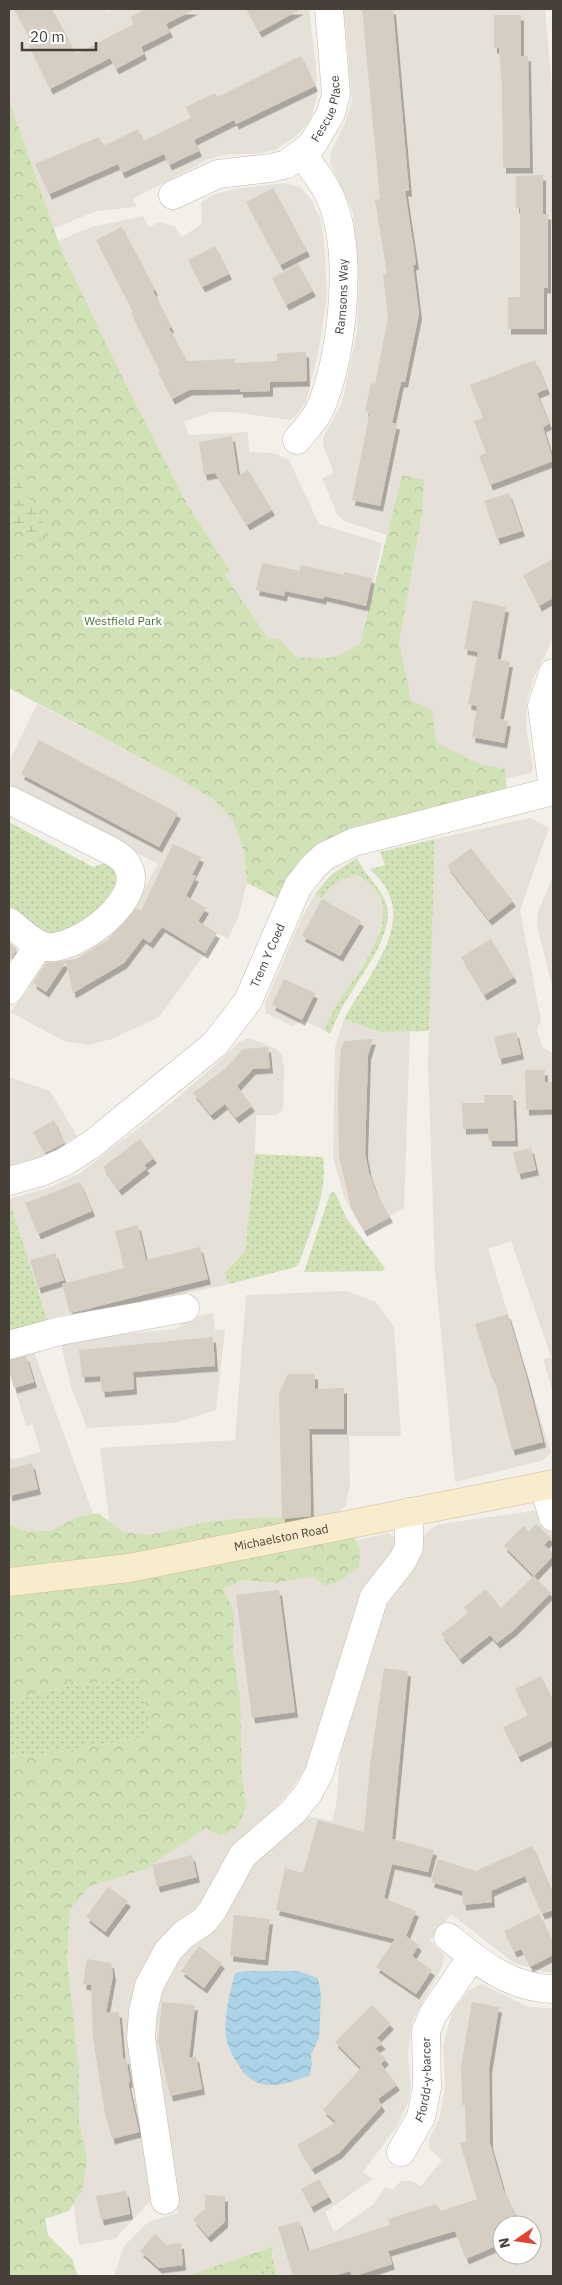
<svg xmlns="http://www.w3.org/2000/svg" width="562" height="2285" font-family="'IBM Plex Sans',sans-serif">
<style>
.residential{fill:#e6e1d8;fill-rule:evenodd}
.grass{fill:url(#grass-dots)}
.forest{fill:url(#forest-crowns)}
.wetland{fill:url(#wetland-marsh)}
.water{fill:url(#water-waves)}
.building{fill:#d6cdc3;filter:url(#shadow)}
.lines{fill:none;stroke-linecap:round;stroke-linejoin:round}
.street-casing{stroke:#c0b9b0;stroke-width:29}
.secondary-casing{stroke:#cdbe9e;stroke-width:29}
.street{stroke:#fff;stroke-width:28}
.secondary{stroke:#f9eccd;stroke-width:28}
.labels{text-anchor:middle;stroke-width:5;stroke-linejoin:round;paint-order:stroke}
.street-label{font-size:12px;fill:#464038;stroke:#fff}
.park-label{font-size:12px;fill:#4d7132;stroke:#fff}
</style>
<defs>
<pattern id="grass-dots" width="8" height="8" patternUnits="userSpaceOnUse" patternTransform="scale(1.25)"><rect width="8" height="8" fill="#d1e2b7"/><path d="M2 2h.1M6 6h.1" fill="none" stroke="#b5c39e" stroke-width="1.8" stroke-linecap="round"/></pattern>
<pattern id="forest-crowns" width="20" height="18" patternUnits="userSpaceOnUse" patternTransform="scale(1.25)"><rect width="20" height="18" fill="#d1e2b7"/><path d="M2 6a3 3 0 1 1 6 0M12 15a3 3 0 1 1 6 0" fill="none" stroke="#b5c39e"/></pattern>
<pattern id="wetland-marsh" width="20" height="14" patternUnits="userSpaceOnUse" patternTransform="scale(1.25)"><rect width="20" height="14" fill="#d1e2b7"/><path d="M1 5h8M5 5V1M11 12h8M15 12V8" fill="none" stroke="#b5c39e"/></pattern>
<pattern id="water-waves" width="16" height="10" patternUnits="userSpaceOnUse" patternTransform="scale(1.25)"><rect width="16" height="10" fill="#acd3e8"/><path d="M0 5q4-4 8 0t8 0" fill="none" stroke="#95b6c8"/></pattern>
<filter id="shadow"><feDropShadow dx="3" dy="5.5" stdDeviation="0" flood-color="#0004"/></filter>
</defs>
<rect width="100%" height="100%" fill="#f3efe9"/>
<!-- residential -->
<path class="residential" d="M9,9H104L108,12L115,9H309L316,68L317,98L310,121L295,137L275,150L257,154H228L209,159L133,199L137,207L96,211L50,230L9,112Z
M344,9H545L553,99V639L533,679L527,702L526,726L533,767L531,773L431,795L398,642L422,515L402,475L387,535L344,521L337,514L322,478L334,473L323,445V438L342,403L357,331L359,285L353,212L330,162L332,150L345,123L352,101Z
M284,183L300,187L311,199L320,218L324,240L327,296L319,349L306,402L298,414L290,420L233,412H211L184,422L189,435L248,432L249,452L273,453L289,460L319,524L382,543L360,643L343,655L321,665L281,662L182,510L55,242L92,227L143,216L149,227L159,222L174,226L182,237L202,224L201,203L212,195L234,189Z
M37,704L171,774L214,800L233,819L244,852L247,883L239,915L228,939L217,933L206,952L159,1017L112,1039L89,1045L64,1041L10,1012L29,989L26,984L41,961L61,959L128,906H135L158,864L9,785V762Z
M530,818L549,828L520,910L541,1020L537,1029L542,1047L553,1053V1393L543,1359L551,1357L511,1241L488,1249L551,1452L544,1460L455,1482L435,1270L428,1061L435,839Z
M356,875L366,880L377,891L384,911L382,923L375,945L336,1007L324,1030L302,1020L293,1026L266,1013L265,1003L302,917L315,894L322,899L330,887L339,879Z
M553,876V989L537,925L538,912Z
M344,1019L380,1032L410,1031L404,1208L364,1231L344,1197L333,1157L335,1047Z
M249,1038L277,1049L282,1055L284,1067L283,1110L276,1115H256L255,1154L245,1251L225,1271L229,1284L95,1313L91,1307L47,1319L9,1199L51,1187L80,1173L170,1104L216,1064L239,1042Z
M9,1077L50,1091L77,1136L41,1157L14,1164L13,1169L9,1168Z
M347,1291L376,1302L394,1327L401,1436H349L350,1486L346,1505L330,1520L114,1556L100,1448L235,1440L246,1295Z
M213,1313L215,1330H225L216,1410L174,1423L87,1428L71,1387L60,1340L177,1329L185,1319Z
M32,1347L98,1527L9,1542V1452L12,1460L40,1452L33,1424L26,1426L9,1370V1353Z
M540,1510L553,1533V1972H545L514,1963L451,1914L430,1940L444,1955L442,1967L412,2022L408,2055L411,2086L408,2102L398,2125L363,2172L373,2179L325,2212L334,2232L374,2204L385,2187L392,2190L401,2181H412L421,2186L442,2160L430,2149L429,2140L439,2119L445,2088L443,2046L452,2013L468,1991L481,1984L529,2007L553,2008V2276H278L273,2259L272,2246L187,2276H114L124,2246L148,2222L178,2213L151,2039L157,1995L188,1943L216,1928L241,1869L307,1816L332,1821L336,1806L343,1725L384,1604L414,1561L424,1536L431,1529L440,1524ZM502,2225H532V2255H502Z
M388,1533L394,1537L393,1555L311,1759L290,1791L268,1816L209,1897L149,1961L152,2199L115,2239L79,2245L42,1961L63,1891L222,1787L203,1574Z"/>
<!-- grass -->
<path class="grass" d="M9,822L93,867L108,862C120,872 118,881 115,895L68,934H43L9,911Z
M435,839L429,1031L380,1032L344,1019C361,987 406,934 390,897C386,885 378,877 370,869L385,865L380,852Z
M357,858C364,875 380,886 386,903C396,930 364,971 351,993C342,1006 336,1020 330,1034L324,1030C328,1022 332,1013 336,1006C359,969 417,905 356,875C339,879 331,884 322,899L315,894L332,874Z
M255,1154L323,1157C328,1193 311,1228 300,1261L296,1267L229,1284L225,1272L245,1251Z
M333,1192L335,1193L347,1219L385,1268L383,1271L304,1272L330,1194Z
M9,1199L47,1319L44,1325L9,1337Z
M139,1679L150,1723L145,1737L59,1752L9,1757V1701L72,1685Z
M272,2256L278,2276H255Z"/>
<!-- forest -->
<path class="forest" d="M9,100L62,252L126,385L187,504L230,571L224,574L268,638L279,639L296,657C326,659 335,661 360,643L402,475L424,480L422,515L399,642L411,700L432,710L436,742L476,763L505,769L507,792L288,877L277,898L247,883L244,852L233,820L214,800L171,774L9,688Z
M98,1513L123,1532L150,1535L213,1521L266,1517L311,1518L352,1532L360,1550L359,1567L343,1579L325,1586L312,1576L277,1583L243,1580L223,1589L234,1611L233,1652L240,1696L242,1776L246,1808L237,1828L220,1836L205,1828L146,1869L90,1886L70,1909L67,1959L79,2070V2121L87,2159L82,2191L69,2211L45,2219L48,2235L72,2259L78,2276H9V1757L59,1752L145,1737L150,1723L139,1679L72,1685L9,1701V1525L26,1531H51L77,1517Z
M273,2246L272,2256L255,2276H187Z"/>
<!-- wetland -->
<path class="wetland" d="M9,465L46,528L45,538L41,541H33L9,521Z"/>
<!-- water -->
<path class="water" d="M247,1971H298L318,1978L321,1995L319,2038L311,2055L312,2065L309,2076C298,2079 283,2086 271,2085C257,2085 246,2078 239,2066C235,2059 229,2051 227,2042C222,2021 230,1993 235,1973Z"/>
<!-- building -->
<path class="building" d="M14,9H52L76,54L134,24L130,17L145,9H195L166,24L170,32L141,47L144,54L116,69L110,58L50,89L29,46L33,44Z
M246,9H301L259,32Z
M362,9H393L409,191H405L416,264L413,265L419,314L405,382H401L392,423L397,424L380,506L352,500L370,412L365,411L371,383L375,384L388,318L383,274H387L375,200L380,199Z
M494,15H521V56H528L530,168H503L502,88L499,48H494Z
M301,56L315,86L236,124L234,120L194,140L199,151L169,165L164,154L122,173L118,164L49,194L35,164L99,137L103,146L138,129L143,141L191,118L186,107L215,93L217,97Z
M543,175V214H548V288H544V329H508V297H520V208H516V176Z
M273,188L307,251L280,265L246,202Z
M122,227L155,290L153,291L171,327L169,328L187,361L235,359V363L277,361V353L306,352L307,381L270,382V391L240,392V389L189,390L172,399L158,372L160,371L131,313L133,312L96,240Z
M215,246L229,274L202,287L188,260Z
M298,264L313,291L286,305L272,278Z
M535,360L547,389L537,393L549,424L543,427L553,461L490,485L479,456L486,453L474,421L483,418L470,385Z
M232,436L238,476L248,470L272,510L247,525L215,473L204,475L199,442Z
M509,493L522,531L497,539L484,501Z
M553,559V598L539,606L523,575Z
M262,563L300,571L301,565L344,575V572L372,578L366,606L324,596L323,599L285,591L284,596L256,590Z
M473,600L506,607L497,659L510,662L500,719L508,721L504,743L472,737L477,706L468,704L478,652L464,649Z
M39,740L178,813L159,847L21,774Z
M173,844L201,857L192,875L196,876L186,896L206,908L198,921L217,933L205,953L162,927L150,943L143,938L124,963L73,993L66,962L46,992L33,983L46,963L76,959L108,940L136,908L141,911Z
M471,848L513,901L489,920L447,866Z
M322,899L361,921L340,956L302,936Z
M491,939L514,977L484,995L461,957Z
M9,942L17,949L9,962Z
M284,979L315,993L302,1020L272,1005Z
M516,1032L521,1054L499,1059L494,1037Z
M373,1039L368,1055L365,1153L369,1173L377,1194L390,1217L364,1231L351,1208L339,1156L338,1092L341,1049L344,1041Z
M268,1047L270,1068L253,1069L237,1086L252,1106L236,1118L225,1104L211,1115L193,1093L226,1068L243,1049Z
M525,1070H545V1082H553V1109L526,1110Z
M484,1095H513L515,1141H489L488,1128L463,1129L462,1103H485Z
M54,1120L64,1143L45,1153L33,1132Z
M140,1139L154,1158L144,1165L147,1168L119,1190L103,1167Z
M531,1148L536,1170L518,1174L513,1152Z
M80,1182L92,1211L38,1234L25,1203Z
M138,1225L146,1260L200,1247L208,1279L70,1313L62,1284L124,1268L115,1231Z
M55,1253L64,1280L38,1288L30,1260Z
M508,1314L526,1375L543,1442L512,1450L494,1377L492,1378L475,1324Z
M213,1337L215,1366L133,1372L134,1389L102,1392L100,1376L82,1377L79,1350Z
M26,1356L34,1382L14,1388L9,1370V1360Z
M288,1374H315V1389L344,1388V1429H309L311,1516L282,1519L279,1394Z
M32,1463L38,1489L9,1496V1469Z
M536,1524L551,1538L544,1545L553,1553V1556L534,1576L504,1546L523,1526L529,1531Z
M534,1576L551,1593L514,1630L497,1643L490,1635L460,1659L441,1634L468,1613L464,1607L486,1589L501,1608Z
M279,1590L295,1712L252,1718L236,1595Z
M384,1668L408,1671L392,1839L434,1850L428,1872L392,1864L384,1898L416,1911L406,1936L419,1945L412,1956L432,1970L416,1994L376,1967L395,1939L276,1910L285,1868L303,1873L318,1820L364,1832L370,1765Z
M541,1676L553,1702V1740L518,1757L503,1727L528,1715L515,1689Z
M532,1846L553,1895V1910L542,1914L525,1876L491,1891L492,1902L463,1905L462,1891L431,1882L438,1859L476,1871Z
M192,1855L197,1877L157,1887L152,1865Z
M108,1887L128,1901L105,1932L86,1917Z
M539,1914L553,1943V1955L530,1967L521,1949L514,1952L504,1931Z
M234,1915L270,1919L265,1960L230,1956Z
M199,1946L222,1963L204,1988L181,1971Z
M87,1959L111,1963L113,1975L106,2013L119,2012L123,2059L126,2058L130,2082L128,2083L139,2132L112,2139L105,2114L93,2038L91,1985L83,1984Z
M162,2002L195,2005L189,2058L196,2056L202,2089L170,2096L158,2041Z
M472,2002L499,2007L489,2068L490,2143L503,2189L521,2225H502V2255L498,2245L466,2259L455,2231L388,2251L392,2264L355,2276H352L350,2271L332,2276H293L278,2227L299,2221L308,2251L390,2225L388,2219L436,2204L441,2211L477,2199L460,2143L466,2141L465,2105H462L461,2066Z
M372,2005L391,2024L377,2038L383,2044L375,2048L386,2059L381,2064L397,2085L378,2099L382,2106L339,2153L312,2169L297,2145L336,2122L323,2110L361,2068L335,2042Z
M319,2179L329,2197L311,2207L301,2189Z
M126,2191L130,2214L101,2220L96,2196Z
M205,2195L225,2196V2222L208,2237L193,2219L205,2209Z
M155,2234L167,2245L181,2243L183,2265L159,2268L140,2251Z"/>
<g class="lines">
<!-- street casing -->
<g class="street-casing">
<g id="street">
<path id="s1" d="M173,195L218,174L271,168L287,164L312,145L331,113L336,94L329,9"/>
<path id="s2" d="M297,440C305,430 315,420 320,409C342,357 352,264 335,210C329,189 315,172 302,154"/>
<path d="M553,673L542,706L553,789"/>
<path d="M9,800L111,851C116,854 123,858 126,863C150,896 79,950 47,947C33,945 20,930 9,922"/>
<path d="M9,990L39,945"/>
<path id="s3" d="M9,1181L41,1172L64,1162L91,1145L215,1044L248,1001L298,886L313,867L325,856L354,842L553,791"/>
<path d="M9,1345L60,1331L185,1308"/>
<path d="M544,1486L553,1517"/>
<path d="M448,1937C480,1963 510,1988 553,1989"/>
<path id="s4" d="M401,2152L421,2117L427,2087L426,2031L433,2014L472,1957"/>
<path d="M165,2200L141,2038L143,2012L149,1986L168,1951L183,1935L204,1921L212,1911L243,1855L293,1812L309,1792L319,1773L374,1597L403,1560L409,1547V1512"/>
</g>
</g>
<!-- secondary casing -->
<g class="secondary-casing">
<g id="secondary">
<path id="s5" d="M9,1582L129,1568L553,1484"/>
</g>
</g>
<!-- street -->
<use href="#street" class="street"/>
<!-- secondary -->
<use href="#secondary" class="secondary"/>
</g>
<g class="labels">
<!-- street labels -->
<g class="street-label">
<text dy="4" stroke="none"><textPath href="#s1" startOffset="191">Fescue Place</textPath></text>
<text dy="4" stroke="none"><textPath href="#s2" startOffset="154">Ramsons Way</textPath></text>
<text dy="4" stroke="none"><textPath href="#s3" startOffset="354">Trem Y Coed</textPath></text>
<text dy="4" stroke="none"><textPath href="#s5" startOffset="276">Michaelston Road</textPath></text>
<text dy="4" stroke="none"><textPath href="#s4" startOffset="78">Ffordd-y-barcer</textPath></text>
</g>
<!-- park labels -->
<g class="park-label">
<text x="123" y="625">Westfield Park</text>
</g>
</g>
<!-- border -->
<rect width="562" height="2285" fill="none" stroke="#464038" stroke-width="20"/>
<!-- north arrow -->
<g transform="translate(517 2240) rotate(257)"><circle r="24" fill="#ffffff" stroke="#b5b3af"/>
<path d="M0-4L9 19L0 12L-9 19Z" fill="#e24231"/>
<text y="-8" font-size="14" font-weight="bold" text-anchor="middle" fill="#464038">N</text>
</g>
<!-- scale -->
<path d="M22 42v8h74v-8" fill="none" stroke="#464038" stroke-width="2.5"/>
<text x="30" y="42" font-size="15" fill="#464038" stroke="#ffffff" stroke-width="4" paint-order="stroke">20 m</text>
</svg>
